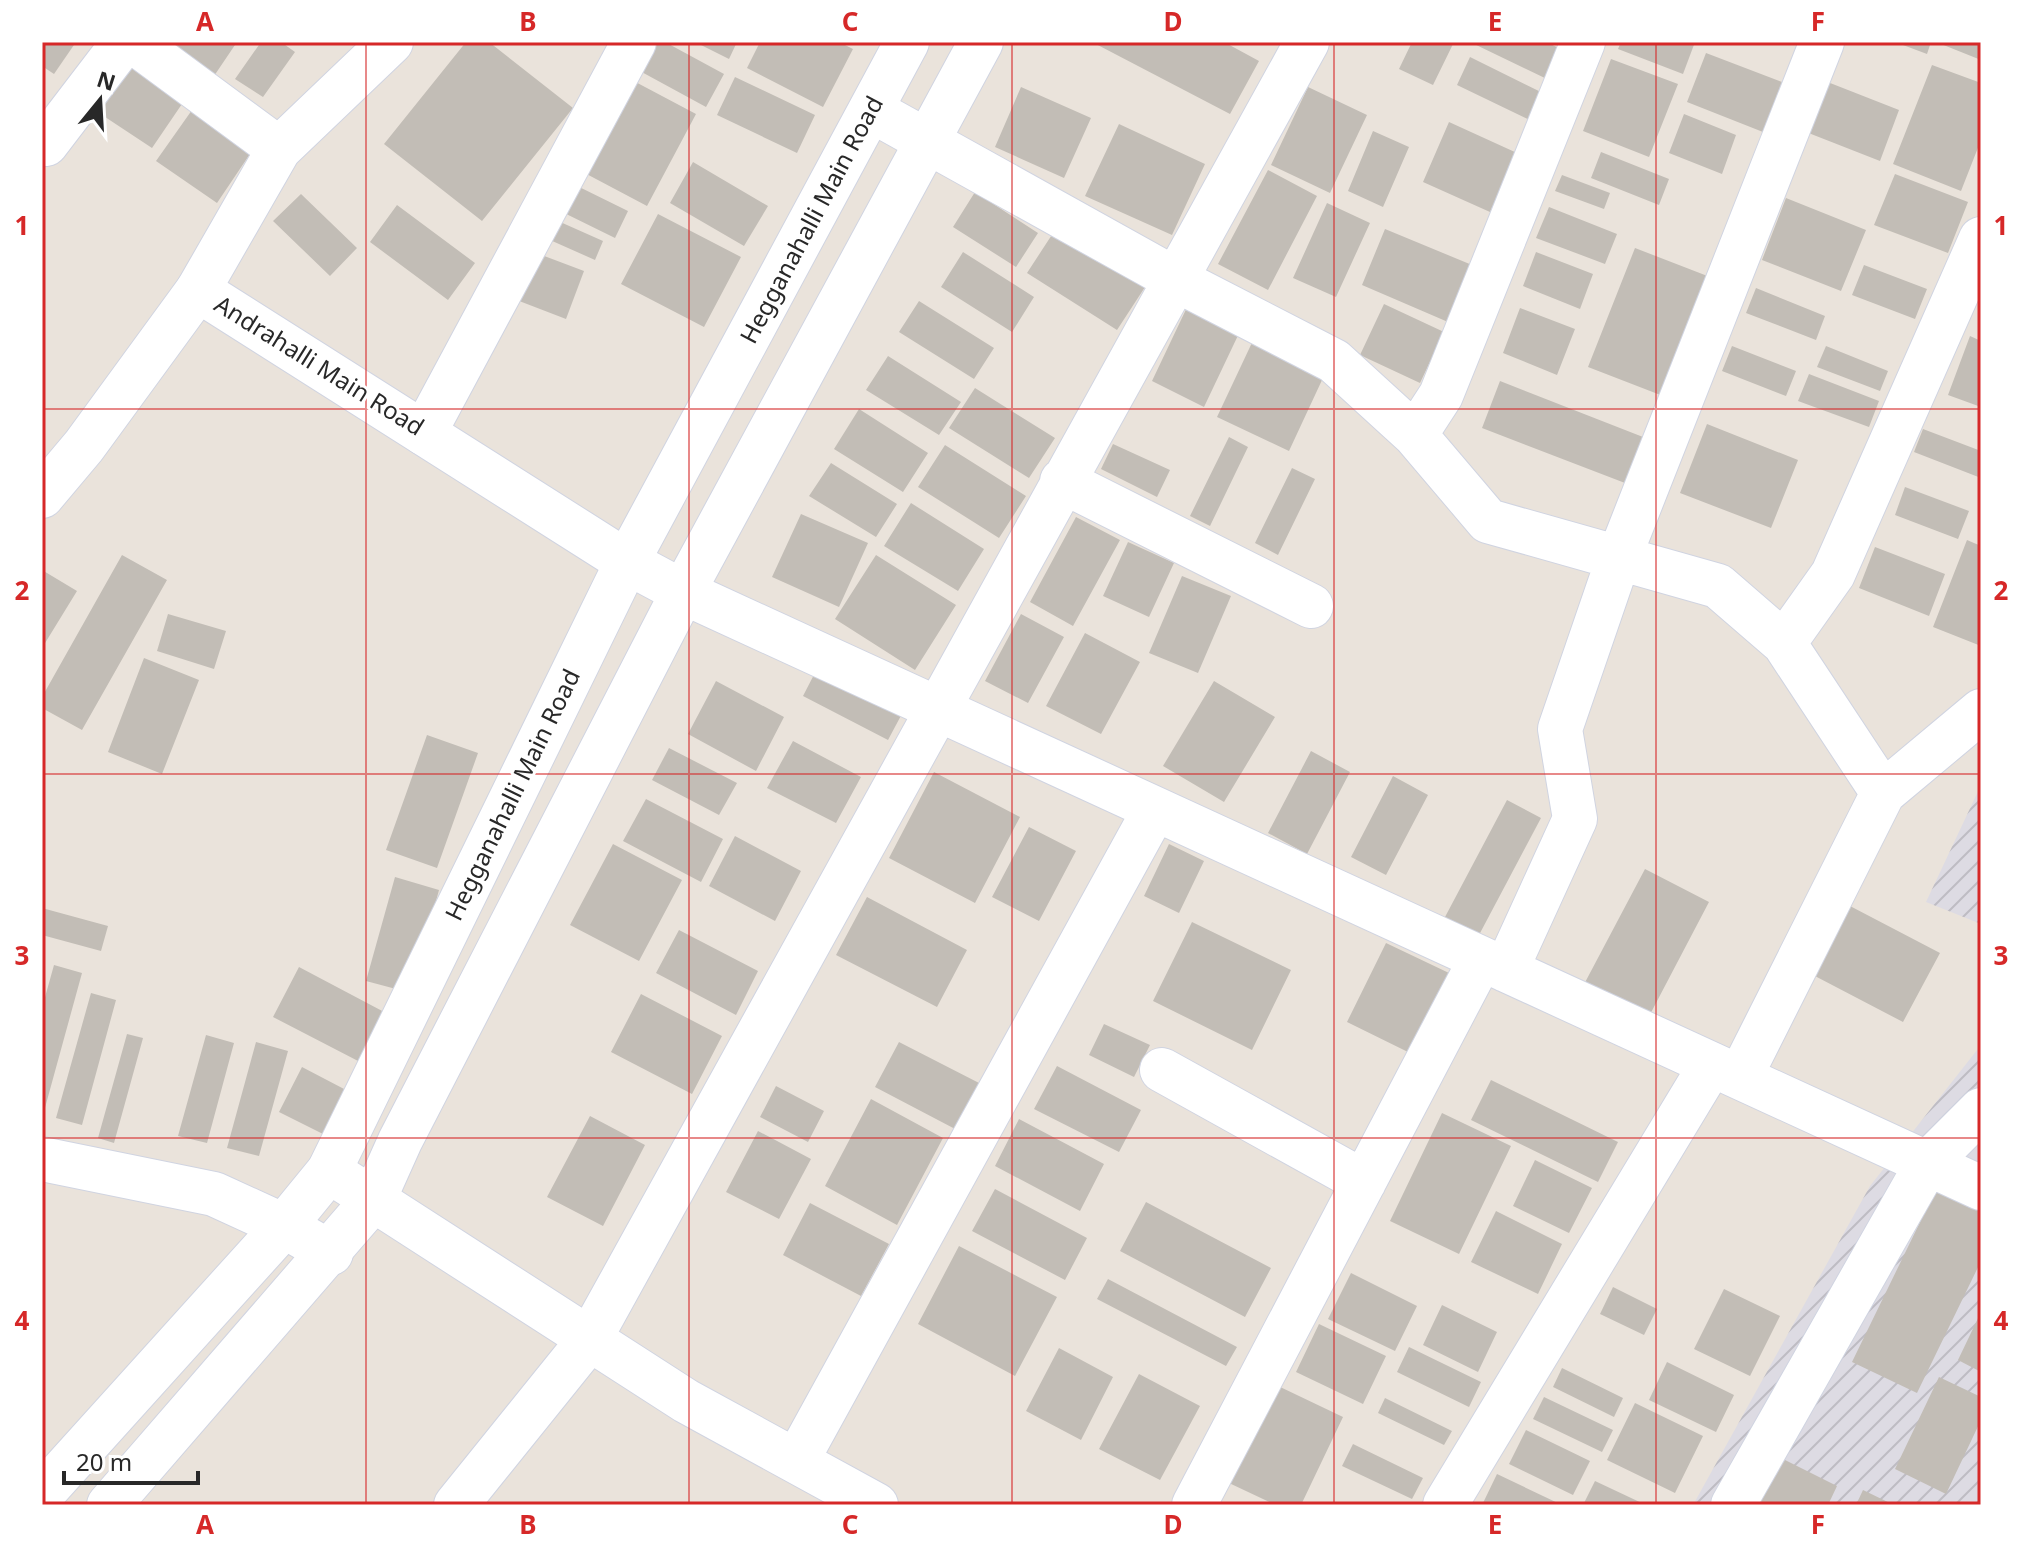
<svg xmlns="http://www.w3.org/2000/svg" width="2023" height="1547" font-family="'Noto Sans',sans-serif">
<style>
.industrial{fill:url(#industrial-furrows)}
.building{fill:#c2bdb6}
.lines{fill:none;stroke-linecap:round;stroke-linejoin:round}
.minor-casing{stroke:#d0d4e1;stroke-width:46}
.tertiary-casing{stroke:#d0d4e1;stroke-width:46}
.secondary-casing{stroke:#d0d4e1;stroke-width:46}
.minor{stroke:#fff;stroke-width:44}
.tertiary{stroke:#fff;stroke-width:44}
.secondary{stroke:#fff;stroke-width:44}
.grid{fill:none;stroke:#d62828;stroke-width:2;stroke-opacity:0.55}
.labels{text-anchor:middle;stroke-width:6;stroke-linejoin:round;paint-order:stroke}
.street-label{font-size:24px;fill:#282828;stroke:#fff}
.neatline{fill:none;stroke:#d62828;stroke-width:3}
.grid-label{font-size:26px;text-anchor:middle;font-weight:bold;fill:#d62828}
</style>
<defs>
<pattern id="industrial-furrows" width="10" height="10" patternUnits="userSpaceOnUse" patternTransform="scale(2)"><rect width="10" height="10" fill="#dddbe3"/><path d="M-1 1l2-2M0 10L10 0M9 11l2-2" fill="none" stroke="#bebcc3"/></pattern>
</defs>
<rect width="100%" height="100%" fill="#eae3db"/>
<!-- industrial -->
<path class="industrial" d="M1981,785V924L1926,902Z
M1981,1045V1505H1693L1870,1186Z"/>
<!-- building -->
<path class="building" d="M42,42H76L54,74L42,66Z
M163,42H237L214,76Z
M261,42H281L295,52L263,97L235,79Z
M466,42H489L573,108L482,221L384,144Z
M653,42H665L724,74L706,107L638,70Z
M695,42H737L729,59Z
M760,42H839L853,49L823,107L747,68Z
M1092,42H1224L1259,61L1230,114Z
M1412,42H1454L1433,85L1399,69Z
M1470,42H1546L1563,50L1549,80Z
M1621,42H1695L1683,74L1618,49Z
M1895,42H1931L1927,54Z
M1936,42H1981V60Z
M1706,53L1782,82L1763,132L1687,102Z
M1470,57L1549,96L1536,123L1457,85Z
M1611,59L1678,84L1649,157L1583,131Z
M130,63L184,101L152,148L96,111Z
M1932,65L1981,83V140L1961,191L1893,164Z
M735,77L815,115L797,153L717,115Z
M628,78L696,114L647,206L579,170Z
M1825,81L1899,110L1880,161L1806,132Z
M1021,87L1091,118L1064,178L995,147Z
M1308,87L1367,115L1330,193L1271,165Z
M192,110L252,151L217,203L156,161Z
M1684,114L1736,135L1722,174L1669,153Z
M1449,122L1517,153L1490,212L1423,182Z
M1119,124L1205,164L1172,235L1085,196Z
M1373,131L1409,147L1383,207L1348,191Z
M1601,152L1669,179L1659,205L1591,178Z
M693,162L768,206L744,246L670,203Z
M1268,170L1317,196L1268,290L1218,264Z
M1895,174L1968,202L1948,253L1874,225Z
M1562,175L1610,193L1604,209L1555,191Z
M565,180L628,211L615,238L552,207Z
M975,192L1038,233L1016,267L953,227Z
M301,194L357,248L330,276L273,221Z
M1786,198L1866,230L1841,291L1762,260Z
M1327,203L1370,223L1336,297L1293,278Z
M397,205L475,263L448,300L370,242Z
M1549,207L1617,234L1605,264L1536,238Z
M658,214L741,257L704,327L621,284Z
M549,217L603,241L595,260L541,236Z
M1057,227L1147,284L1117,330L1027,273Z
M1385,229L1472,265L1448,322L1362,285Z
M1635,248L1710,277L1663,396L1588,367Z
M531,251L584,271L566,319L514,299Z
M963,252L1034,297L1012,332L941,287Z
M1536,252L1593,274L1580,309L1523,286Z
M1864,265L1927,289L1915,319L1852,295Z
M1756,288L1825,316L1816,340L1746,313Z
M919,301L994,348L974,379L899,332Z
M1190,301L1242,327L1204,407L1152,381Z
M1384,304L1444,332L1420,383L1360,355Z
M1520,308L1575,329L1557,375L1503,353Z
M1257,332L1329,365L1289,451L1217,417Z
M1970,336L1981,341V407L1948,395Z
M1732,346L1796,371L1786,396L1722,371Z
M1826,346L1888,371L1880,391L1817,367Z
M888,356L961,402L939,435L866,390Z
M1809,374L1879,401L1869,427L1798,401Z
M1500,381L1643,437L1625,483L1482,428Z
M975,388L1055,438L1029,478L949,428Z
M859,409L928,453L903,492L834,449Z
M1707,424L1798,460L1771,528L1680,493Z
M1923,429L1981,451V478L1914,452Z
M1229,437L1248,447L1210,526L1190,516Z
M1113,444L1170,470L1157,497L1101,469Z
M945,445L1026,496L999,538L918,487Z
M831,463L897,504L876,537L809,496Z
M1292,468L1315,479L1278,555L1255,543Z
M1905,487L1969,511L1958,539L1895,515Z
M911,503L984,549L958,591L884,546Z
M801,514L868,543L839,607L772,577Z
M1076,517L1120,540L1073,626L1030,602Z
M1967,540L1981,546V646L1933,627Z
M1128,542L1174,563L1149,617L1103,596Z
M1875,547L1945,574L1929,616L1859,588Z
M122,555L167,580L82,730L42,708V697Z
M876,555L956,605L915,670L835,619Z
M42,570L77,591L42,648Z
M1182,576L1231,596L1198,673L1149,653Z
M168,614L226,631L214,669L157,651Z
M1021,614L1064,637L1028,703L985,681Z
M1085,633L1140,662L1101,734L1046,706Z
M144,658L199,680L162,774L108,752Z
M819,665L904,710L888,740L803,696Z
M716,681L784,717L756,771L688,734Z
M1214,681L1275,717L1224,802L1163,766Z
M427,735L478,753L437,868L386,850Z
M793,741L861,777L836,823L767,788Z
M669,748L737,783L719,815L652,780Z
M1311,751L1350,772L1307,854L1268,833Z
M934,772L1020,817L975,903L889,858Z
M1393,776L1428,795L1386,875L1351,857Z
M646,799L723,839L701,882L623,841Z
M1507,800L1541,818L1479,935L1445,917Z
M1029,827L1076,851L1039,921L992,897Z
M735,836L801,871L775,921L709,886Z
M613,844L682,880L639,961L570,925Z
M1169,844L1204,861L1179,913L1144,896Z
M1645,869L1709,902L1645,1024L1581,990Z
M395,877L439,890L411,993L366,981Z
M867,897L967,950L937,1007L836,955Z
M1850,906L1940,953L1903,1022L1813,975Z
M42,908L108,926L101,951L42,935Z
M1192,922L1291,970L1252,1050L1153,1001Z
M679,930L758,971L736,1015L656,973Z
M1386,943L1449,973L1410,1053L1347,1022Z
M54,965L82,973L43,1115L42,1008Z
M299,967L386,1013L360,1062L273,1017Z
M91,993L116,1000L82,1125L56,1118Z
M641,994L722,1036L692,1094L611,1052Z
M1104,1024L1150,1045L1134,1077L1089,1055Z
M127,1034L143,1038L114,1143L98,1138Z
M206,1035L234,1043L207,1143L178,1136Z
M256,1042L288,1051L259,1156L227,1148Z
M899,1042L981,1084L957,1130L875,1087Z
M1057,1066L1141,1110L1119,1152L1034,1109Z
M302,1067L346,1090L323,1134L279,1112Z
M1491,1080L1618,1142L1598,1182L1471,1120Z
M776,1086L824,1111L808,1142L760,1117Z
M871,1099L943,1138L897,1225L825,1186Z
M1442,1113L1511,1146L1459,1254L1390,1221Z
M590,1116L645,1145L603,1226L547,1197Z
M1019,1119L1104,1164L1080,1211L995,1166Z
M758,1131L811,1159L779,1219L726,1192Z
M1535,1160L1592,1188L1569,1233L1513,1206Z
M1941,1179L1981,1198V1261L1917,1393L1852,1362Z
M995,1189L1087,1238L1065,1280L972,1231Z
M1146,1202L1271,1268L1245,1317L1120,1251Z
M810,1203L889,1244L861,1296L783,1255Z
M1496,1211L1562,1244L1538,1294L1471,1262Z
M959,1246L1057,1297L1015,1376L918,1324Z
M1351,1273L1417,1306L1395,1351L1328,1319Z
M1108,1279L1237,1347L1226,1366L1097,1299Z
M1613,1287L1657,1309L1644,1335L1600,1314Z
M1724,1289L1780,1316L1750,1376L1694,1349Z
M1442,1305L1497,1332L1478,1372L1423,1345Z
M1981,1312V1372L1958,1360Z
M1319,1324L1386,1356L1363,1404L1296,1372Z
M1409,1347L1481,1382L1469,1407L1397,1372Z
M1059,1348L1113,1377L1081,1440L1026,1411Z
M1667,1362L1734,1395L1716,1432L1649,1400Z
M1562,1368L1623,1398L1614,1417L1553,1387Z
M1139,1374L1200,1406L1160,1480L1099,1449Z
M1939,1377L1981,1397V1420L1946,1494L1895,1469Z
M1276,1385L1343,1417L1301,1505H1276L1229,1483Z
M1544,1397L1613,1430L1602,1452L1533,1419Z
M1385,1398L1452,1431L1444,1445L1378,1413Z
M1635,1403L1703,1436L1675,1493L1607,1460Z
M1526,1430L1590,1461L1573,1495L1509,1464Z
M1353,1444L1423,1478L1412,1499L1342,1466Z
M1781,1458L1837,1486L1828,1505H1759Z
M1497,1474L1562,1505L1483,1503Z
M1595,1481L1646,1505H1583Z
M1863,1490L1894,1505H1856Z"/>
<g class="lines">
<!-- minor casing -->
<g class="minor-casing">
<path id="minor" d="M134,42L279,149
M871,110L1173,278L1334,361L1415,435L1488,521L1718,586L1784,643L1883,793
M46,144L124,42
M424,433L634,42
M1415,435L1441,395L1583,42
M1062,481L1311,606
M42,496L84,446L198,290
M627,562L683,592L1981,1188
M1784,643L1833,574L1981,239
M1506,970L1575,819L1560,729L1618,560L1822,42
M1162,1070L1364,1182
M1740,1077L1883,793L1981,711
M42,1159L214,1194L284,1226L331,1253
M329,1171L686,1401L876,1505
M797,1460L1155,809
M456,1505L589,1340L1307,42
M1194,1505L1481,959
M1445,1505L1711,1065
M1733,1505L1927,1164L1981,1110"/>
</g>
<!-- tertiary casing -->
<g class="tertiary-casing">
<path id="tertiary" d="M391,42L279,149L198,290L627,562"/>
</g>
<!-- secondary casing -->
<g class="secondary-casing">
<path id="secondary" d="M42,1494L284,1226L329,1171L627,562L907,42
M109,1505L374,1199L400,1141L683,592L981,42"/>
</g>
<!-- minor -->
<use href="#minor" class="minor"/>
<!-- tertiary -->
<use href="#tertiary" class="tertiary"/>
<!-- secondary -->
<use href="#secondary" class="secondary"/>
</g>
<!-- grid -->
<path class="grid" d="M366,42V1505M689,42V1505M1012,42V1505M1334,42V1505M1656,42V1505M42,409H1981M42,774H1981M42,1138H1981"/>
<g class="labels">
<!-- street labels -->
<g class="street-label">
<text transform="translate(812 220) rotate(-62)" y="8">Hegganahalli Main Road</text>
<text transform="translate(319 366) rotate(32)" y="8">Andrahalli Main Road</text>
<text transform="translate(513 795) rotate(-64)" y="8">Hegganahalli Main Road</text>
</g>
</g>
<!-- border -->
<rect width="2023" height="1547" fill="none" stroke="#ffffff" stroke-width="88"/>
<!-- north arrow -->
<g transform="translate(100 100) rotate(18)" stroke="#ffffff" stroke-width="6" paint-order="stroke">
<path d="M0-6L14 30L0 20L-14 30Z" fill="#282828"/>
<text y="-12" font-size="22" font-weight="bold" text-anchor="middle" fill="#282828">N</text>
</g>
<!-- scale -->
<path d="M64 1471v12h134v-12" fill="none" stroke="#282828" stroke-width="4"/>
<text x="76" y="1471" font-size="24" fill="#282828" stroke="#ffffff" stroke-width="6" paint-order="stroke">20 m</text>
<rect x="44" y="44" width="1935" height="1459" class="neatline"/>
<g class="grid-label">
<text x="205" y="31">A</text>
<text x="528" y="31">B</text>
<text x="850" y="31">C</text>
<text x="1173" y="31">D</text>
<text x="1495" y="31">E</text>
<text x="1818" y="31">F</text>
<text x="22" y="235">1</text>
<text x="2001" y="235">1</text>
<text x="22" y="600">2</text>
<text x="2001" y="600">2</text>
<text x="22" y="965">3</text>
<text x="2001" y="965">3</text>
<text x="22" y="1330">4</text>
<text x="2001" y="1330">4</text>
<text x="205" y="1534">A</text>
<text x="528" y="1534">B</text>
<text x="850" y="1534">C</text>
<text x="1173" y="1534">D</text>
<text x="1495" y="1534">E</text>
<text x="1818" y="1534">F</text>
</g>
</svg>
